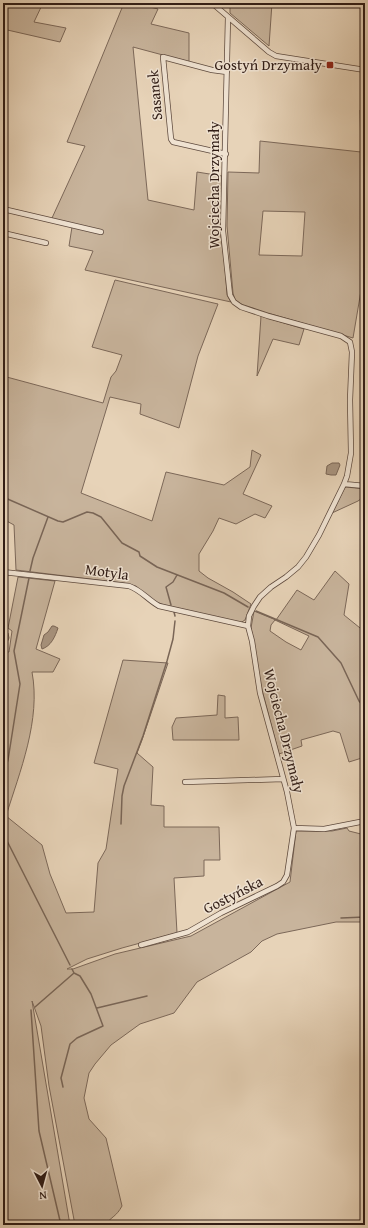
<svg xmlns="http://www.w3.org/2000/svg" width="368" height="1228" font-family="'Gentium Book Plus',serif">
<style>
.green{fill:#c8b49c;stroke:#7c6859;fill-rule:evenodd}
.water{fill:#a99581;stroke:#796556}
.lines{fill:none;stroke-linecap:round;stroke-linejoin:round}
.stream{stroke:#796556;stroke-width:1.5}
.minor-casing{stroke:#5e4a3e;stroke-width:6}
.minor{stroke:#efe2d1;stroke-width:4.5}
.poi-dot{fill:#8f2418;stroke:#efe2d1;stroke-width:1.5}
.labels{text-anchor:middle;stroke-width:3;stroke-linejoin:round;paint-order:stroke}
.poi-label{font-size:15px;fill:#311d16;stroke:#efe2d1;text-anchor:end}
.street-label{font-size:15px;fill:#311d16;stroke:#efe2d1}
</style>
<rect width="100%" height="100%" fill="#e7d3b8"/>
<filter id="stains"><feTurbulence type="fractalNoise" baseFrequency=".005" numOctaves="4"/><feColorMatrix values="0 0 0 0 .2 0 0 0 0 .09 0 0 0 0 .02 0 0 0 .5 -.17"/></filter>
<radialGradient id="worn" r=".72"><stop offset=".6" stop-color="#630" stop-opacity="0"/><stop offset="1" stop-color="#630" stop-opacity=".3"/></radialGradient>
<!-- green -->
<path class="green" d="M3,3H43L34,22L66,28L60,42L3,29Z
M124,3H135L158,9L151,24L189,33V62L133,47L148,200L194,210L197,172L222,176L221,236L225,266L227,295L231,302L85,270L93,251L69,246L72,227L52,222V218L85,146L67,142Z
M230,3H272L269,46L230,13Z
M365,109V267L353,338L268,313L241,304L235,300L233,293L227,226L228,172L259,173L260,141L361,152L360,110ZM263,211L305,212L302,256L259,255Z
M115,280L218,304L198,356L179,428L140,414L141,404L110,397L81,493L152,521L166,472L224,485L250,467L252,450L261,455L243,494L272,506L265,518L255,514L236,524L219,518L213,531L199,554V571L208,578L233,592L251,604L245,620L240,623L164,605L152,600L136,586L123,583L16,570L14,525L3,519V376L103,403L111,377L116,371L122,355L92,347Z
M261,316L304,329L299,345L273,339L257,376Z
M346,487L365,489V496L358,501L332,513L344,489Z
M335,571L349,584L344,615L365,632V757L349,762L340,733L333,731L301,740L302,746L279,754L261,686L251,628L254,611L276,620L297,590L314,600ZM275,620L309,636L301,650L286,642L270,631L271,625Z
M18,577L55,581L36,649L60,659L53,672H32C41,720 20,771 6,816L42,845L50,874L66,913L94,912L98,863L106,849L118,769L94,763L123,660L168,663L142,740L137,753L153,767L151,805L164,806V827H219L220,860H204V876L174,878L177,933L122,948L87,959L67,969H73L115,954L191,936L290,882L296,831H332L347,828L349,831L365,835V922H336L277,934L262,941L251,952L197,982L174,1013L140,1024L111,1045L95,1064L89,1073L84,1098L89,1119L106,1138L122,1206C116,1217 112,1216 105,1225H75L49,1086L41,1026L32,1001L70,1225H3V652H9L12,631L8,628Z
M218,695L225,696V718L238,717L239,740H173L172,727L176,718L217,715Z"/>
<!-- water -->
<path class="water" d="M332,463H339L340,465L336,475H331L326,474L327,466Z
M52,626H54L58,628C55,637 51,646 42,649L41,645L44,635L48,632Z
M3,632L8,633L9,638L5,647L3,648Z"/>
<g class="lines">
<!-- stream -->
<path class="stream" d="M3,497L58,521L63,522L87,512L93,513L101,517L122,543L139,552L140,556L157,567L224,593L248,607
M30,571L33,558L48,517
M171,605L166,587L173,582L177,575
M256,611L318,637L341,663L359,701L365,708
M174,612L175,616
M3,775L8,760L20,684L14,651L29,578
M121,824L122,796L124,786L143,736L167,661L173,639L175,621
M3,833L70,965
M341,918L365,917
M35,1007L74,973L72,969
M97,1008L147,996
M31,1010L39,1131L61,1225
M63,1087L61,1078L70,1044L77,1038L103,1026L91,994L80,976L74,973"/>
<!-- minor casing -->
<g class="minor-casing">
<path id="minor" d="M212,3L269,52L276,56L365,70
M226,154L173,142L171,139L163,57L212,70L227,72
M3,209L101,232
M3,233L46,243
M344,484L365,486
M3,572L129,586C141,590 148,600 159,606L248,626
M185,782L283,779
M294,828L324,829L365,821
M141,945L188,932L221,913L277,886L283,882L287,875L294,828L287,792L260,693L252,641L248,626L249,616L254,606L260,597L271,587L286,577L298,567L306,557L319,535L344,484L347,476L351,453L350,400L352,352L350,342L341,336L268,316L241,307L234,302L230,295L223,231L228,17"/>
</g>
<!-- minor -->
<use href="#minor" class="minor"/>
</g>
<!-- markers -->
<rect class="poi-dot" x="326" y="61" width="8" height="8" rx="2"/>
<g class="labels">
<!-- poi labels -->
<g class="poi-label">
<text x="322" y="70">Gostyń Drzymały</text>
</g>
<!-- street labels -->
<g class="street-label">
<text transform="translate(155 95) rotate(-95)" y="5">Sasanek</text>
<text transform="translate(214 185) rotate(-90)" y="5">Wojciecha Drzymały</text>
<text transform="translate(107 572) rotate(8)" y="5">Motyla</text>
<text transform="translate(284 731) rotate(76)" y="5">Wojciecha Drzymały</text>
<text transform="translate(233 895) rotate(-27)" y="5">Gostyńska</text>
</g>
</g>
<!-- margin -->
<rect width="368" height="1228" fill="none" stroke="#e7d3b8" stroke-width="16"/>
<rect x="4" y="4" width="360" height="1220" fill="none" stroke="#311d16" stroke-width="2"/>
<rect x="8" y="8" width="352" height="1212" fill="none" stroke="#311d16"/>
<!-- north arrow -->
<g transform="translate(42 1186) rotate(174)" stroke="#efe2d1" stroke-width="3" paint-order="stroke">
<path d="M0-3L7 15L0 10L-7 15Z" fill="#311d16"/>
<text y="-6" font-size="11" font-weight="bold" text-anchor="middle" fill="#311d16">N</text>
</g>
<rect width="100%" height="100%" filter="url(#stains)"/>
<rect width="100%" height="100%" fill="url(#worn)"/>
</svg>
